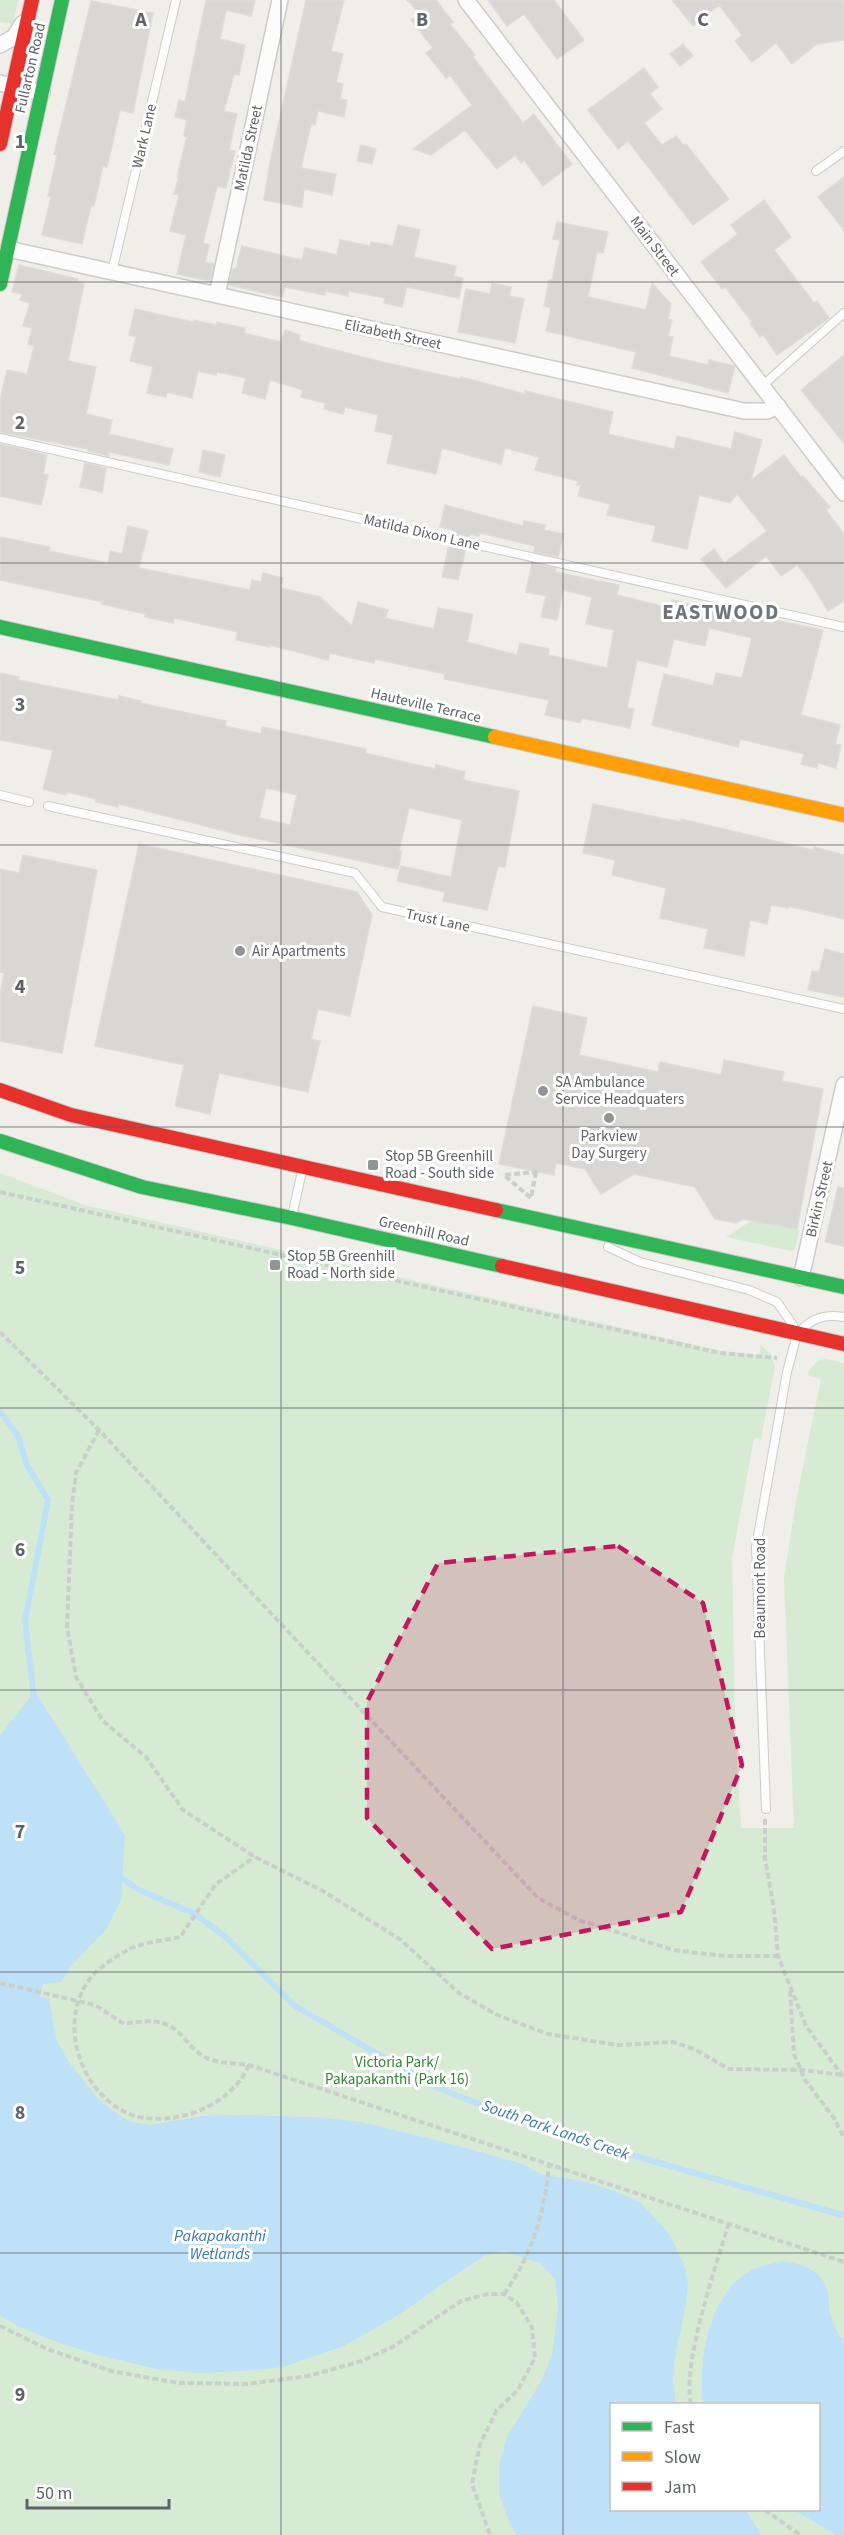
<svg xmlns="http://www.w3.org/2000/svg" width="844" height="2535" font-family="'Source Sans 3',sans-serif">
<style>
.green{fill:#d7ebd4;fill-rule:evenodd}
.water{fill:#bee1f8}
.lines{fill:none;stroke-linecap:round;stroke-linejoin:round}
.stream{stroke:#bee1f8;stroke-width:6}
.building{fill:#d8d7d4;stroke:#dedcd8;stroke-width:1.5;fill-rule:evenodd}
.lane-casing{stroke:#cccccb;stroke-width:10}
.street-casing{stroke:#cccccb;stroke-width:18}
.fast-casing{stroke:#cbcbca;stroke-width:16}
.slow-casing{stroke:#cbcbca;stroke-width:16}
.jam-casing{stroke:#cbcbca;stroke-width:16}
.path{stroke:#cacfcb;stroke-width:4;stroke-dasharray:6 3;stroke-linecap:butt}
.lane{stroke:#fdfcfc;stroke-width:8}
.street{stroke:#fdfcfc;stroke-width:15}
.fast{stroke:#30b455;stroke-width:14}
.slow{stroke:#ff9f0a;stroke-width:14}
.jam{stroke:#e5322d;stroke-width:14}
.marked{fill:#c2185b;fill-opacity:0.2;stroke:#c2185b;stroke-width:4.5;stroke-dasharray:12 8;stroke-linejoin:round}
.grid{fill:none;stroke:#5e6368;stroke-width:1.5;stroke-opacity:0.55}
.poi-dot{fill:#919495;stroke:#fff;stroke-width:2}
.labels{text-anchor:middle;stroke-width:6;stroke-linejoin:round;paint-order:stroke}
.street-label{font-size:15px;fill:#5e6368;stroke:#fff}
.poi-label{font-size:15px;fill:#5e6368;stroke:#fff;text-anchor:start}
.park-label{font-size:15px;fill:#318432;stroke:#fff}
.water-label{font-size:16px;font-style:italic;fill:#3d77ae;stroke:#fff}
.district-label{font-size:21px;font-weight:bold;letter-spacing:1.5px;fill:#6f757a;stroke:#fff}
.grid-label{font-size:20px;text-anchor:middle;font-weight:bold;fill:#5e6368;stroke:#fff;stroke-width:6;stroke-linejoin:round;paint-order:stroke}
</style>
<rect width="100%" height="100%" fill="#efeee9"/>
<!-- green -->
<path class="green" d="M0,0H18L13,24L0,22Z
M0,1173L85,1205L722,1351L759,1355L761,1345L771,1354L775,1367L761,1439L754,1438L732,1559L735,1724L741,1828H794L784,1578L796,1501L821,1379L807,1375C819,1355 822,1358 844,1363V2535H0ZM612,2404H818V2510H612Z
M754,1219L799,1230L795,1249L791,1251L726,1237Z"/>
<!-- water -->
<path class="water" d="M35,1691L125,1835L121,1900L106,1930L72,1965L61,1982L43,1984L40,1996L49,1999L57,2042L71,2065L100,2101L128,2121L150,2125L203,2116L238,2115L319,2117L361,2122L444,2142L523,2164L540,2174L583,2181L617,2192L640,2202L669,2233L685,2267L688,2285L686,2304L674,2363L673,2382L676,2404H612V2510H746L761,2535H516L508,2519L499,2493V2466L507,2436L542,2380L552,2355L558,2308L555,2279L541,2264L506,2251L483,2256L397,2316L344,2346L283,2367L244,2371L200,2373L156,2369L98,2355L54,2341L20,2327L0,2316V1735Z
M782,2261C799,2263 821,2269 827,2289C830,2298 828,2308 831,2317C834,2326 839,2335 844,2343V2535H836L794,2510H818V2404H704L703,2402C698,2360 709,2293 750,2271C760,2266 771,2264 782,2261Z"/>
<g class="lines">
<!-- stream -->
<path class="stream" d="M0,1412L18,1436L27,1465L48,1500L25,1621L34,1699
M117,1875L137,1889L195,1914L227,1938L295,2006L433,2086L528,2123L607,2148L842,2215"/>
</g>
<!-- building -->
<path class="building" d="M206,0H255L251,16L226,10L220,39L245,45L239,75L234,74L224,111L237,114L229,150L235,151L226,188L217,186L203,243L209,245L205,262L214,264L210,281L177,274L186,235L170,231L179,195L174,194L179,176H177L187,137L184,136L187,120L175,117L179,100L185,102Z
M306,0H344L331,51L343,54L336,82L343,84L340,99L347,100L344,117L318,111L315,125L311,124L301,168L336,174L332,195L304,189L302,207L264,200L270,162Z
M407,0H436L453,22L450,24L475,55L473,57L523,123L534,114L572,164L543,186L524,160L521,163L515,155L497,169L465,130L431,155L413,149L472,105L450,75L446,78L426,53L433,48L411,20L420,14Z
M488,0H554L584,40L557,59L524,14L507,26Z
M672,0H844V40L817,44L792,64L776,43L752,62L735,41L742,35L719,5L693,26Z
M91,1L153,13L133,113L120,110L107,167L103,166L94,206H91L82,244L42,235L51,197L48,196L57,155L54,154Z
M683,44L693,56L680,66L670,54Z
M644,68L658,87L650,94L662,109L644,123L662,145L676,136L684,146L686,144L729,199L693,225L628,141L618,149L588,110Z
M361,145L376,149L372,164L357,161Z
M844,177V230L818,197Z
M764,200L791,237L774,250L814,303L817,301L829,318L777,355L763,335L760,337L750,323L752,322L725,287L722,289L701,262L738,234L731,225Z
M557,222L608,232L603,253L597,252L588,297L646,310L652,283L671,304L668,319L672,320L668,336L673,337L669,356L708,365L709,360L735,366L728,393L632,368L636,352L546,331L551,308L544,306L549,280H552L560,240L553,239Z
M398,225L420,230L414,257L456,266L454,276L463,278L459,298L407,287L402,307L384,303L385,298L349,291L348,296L325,291V295L285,287L282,297L229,285L233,269H236L242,246L302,260L305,248L337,255L340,240L370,246L371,242L393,246Z
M19,265L78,279V282L84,284L68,361L96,367L86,414L112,420L109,434L173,449L169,465L109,452V456L88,451V449L0,432V400L7,370L27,374L34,346L28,344L32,328L23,326L30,303L20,300L22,294L12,292Z
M492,283L511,287L509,296L524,299L515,343L458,332L466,289L490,294Z
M135,309L193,322L194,320L216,325L217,322L245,328L244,333L281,342L285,330L300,335L299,340L308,343L382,362L460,379L461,377L525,394V391L613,412L608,434L674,449L677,436L731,449L735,432L762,440L751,480L784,455L801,477L803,476L830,507L826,510L844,534V601L828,611L810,581L797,565L781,576L766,556L726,588L701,559L714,549L724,563L767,531L737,494L730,503L699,495L687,549L652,541L656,526L607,515L610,504L578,496L581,485H577L578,481L535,470L539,457L505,448L501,464L442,448L436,474L387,463L393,435L375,431L378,415L345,407L343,414L324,409L325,403L301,397L303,390L270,380L265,399L242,393L246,378L217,372L216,375L198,371L192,398L167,392L166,397L147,393L153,367L130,361L136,337L129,335Z
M844,355V443L801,390Z
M0,444L47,455L43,474L48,475L41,505L0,496Z
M203,450L225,455L220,477L199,472Z
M85,463L106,468L102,492L80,487Z
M445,505L523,526L524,521L545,525L544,530L564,534L558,557L534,552L535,546L480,533L479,536L469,534V537L452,533L453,530L440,527Z
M128,526L148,531L139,568L250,590L252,580L261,582L263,573L283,578L281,588L320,597L352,626L358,602L388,610L385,618L434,629L438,608L473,614L467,642L517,655L520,643L549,649L548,655L607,668L614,630L586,624L592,597L563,590L557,620L541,617L546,596L526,592L532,563L556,569L555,572L619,585L617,595L670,608L672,600L751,618L747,614L823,630L801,715L840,725L835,744L841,745L836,768L818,763L817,768L801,764L804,754L740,739L738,747L652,725L664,674L713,686L716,673L742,678L752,638L709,628L705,646L674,639L667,667L637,660L627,708L634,709L630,728L582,718L580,723L545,715L549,700L444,679L445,674L375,659L374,663L330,653L328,660L270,645V647L236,640L238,632L174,618L173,623L145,617V614L102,604L103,602L0,580V537L50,547L49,551L108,563L110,551L122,554Z
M449,545L466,548L458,580L442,577Z
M0,673L19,677L18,680L118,700L119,696L141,701L140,703L226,721L225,726L261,734L262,727L366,749L365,753L435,769L436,765L465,772L463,780L519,791L505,867L498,866L487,910L443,901L445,892L397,881L401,866L451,877L462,820L409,808L399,851H402L398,869L240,835L119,804L118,807L96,802V799L67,792L66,795L43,789L53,750L0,740ZM266,788L297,795L290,825L259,818Z
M593,804L681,822V819L813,850L814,847L844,855V919L788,906V908L771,905L767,924L750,920L744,956L704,948L708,929L660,918L666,888L612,875L615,860L583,853Z
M139,844L357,892L372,915L350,1016L318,1009L311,1039L320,1041L308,1092L219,1073L210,1114L175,1106L184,1065L95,1046Z
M23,855L97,870L62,1053L0,1041V995L4,973L0,972V869L19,873Z
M825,949L844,954V997L808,990L812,971L819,972Z
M533,1006L587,1018L579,1055L658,1072L660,1062L721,1075L724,1060L784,1072L782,1081L823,1089L797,1229L743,1219L736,1223L715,1219L695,1187L634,1174L601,1194L585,1169L556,1163L554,1175L499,1164Z
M838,1187L844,1188V1246L825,1242Z"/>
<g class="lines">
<!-- lane casing -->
<g class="lane-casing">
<path id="lane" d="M816,171L844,151
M112,272L176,0
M762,386L844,313
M0,438L844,627
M0,795L29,802
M48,806L355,873L382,907L844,1009
M293,1212L302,1171
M608,1247L640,1262L749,1290L777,1302L793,1325
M802,1329C814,1317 827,1314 844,1317
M766,1809L756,1547L787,1372L796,1338"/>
</g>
<!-- street casing -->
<g class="street-casing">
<path id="street" d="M466,0L844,493
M0,45L14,37L23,23
M0,83L42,93
M8,249L744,411H767L778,406
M217,295L280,0
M801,1278L844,1085"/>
</g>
<!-- fast casing -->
<g class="fast-casing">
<path id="fast" d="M0,284L62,0
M0,627L495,737
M0,1141L142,1187L292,1218L502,1266
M496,1210L844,1287"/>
</g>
<!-- slow casing -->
<g class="slow-casing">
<path id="slow" d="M495,737L844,815"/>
</g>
<!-- jam casing -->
<g class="jam-casing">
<path id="jam" d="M0,144L32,0
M0,1090L71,1115L496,1210
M502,1266L844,1344"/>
</g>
<!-- path -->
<path class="path" d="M536,1172L531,1198L504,1175Z
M0,1192L720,1353L777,1358
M0,1332L99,1430L538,1898L579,1920L673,1950L724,1956H778
M99,1430L76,1473L72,1506L67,1626L76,1677L103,1721L146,1757L183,1810L255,1857L323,1891L401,1940L459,1993L497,2015L548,2034L617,2045L673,2042L696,2050L729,2069L801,2070L844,2075
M765,1819V1858L774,1909L778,1956L806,2026L844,2078
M0,1983L95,2005L124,2024C145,2021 164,2017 180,2034C186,2040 193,2049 200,2054C213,2064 233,2063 249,2065L844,2262
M790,1991L794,2054L805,2080L834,2118L844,2138
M249,2065C240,2085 225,2098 205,2108C182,2119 148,2124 125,2112C78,2089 56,2017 93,1975C101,1967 116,1956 126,1951C141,1942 164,1941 180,1937L216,1884L255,1857
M504,2294C532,2255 545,2212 549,2164
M0,2326L47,2349L111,2371L178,2383L247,2384L308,2376L362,2361L394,2346L461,2301L488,2294H504L517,2303L532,2327L535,2358L518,2390L497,2410L480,2444L472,2484L490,2535
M691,2404C682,2362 716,2267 729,2222
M765,2510L800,2535"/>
<!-- lane -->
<use href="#lane" class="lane"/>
<!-- street -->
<use href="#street" class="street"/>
<!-- fast -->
<use href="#fast" class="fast"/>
<!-- slow -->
<use href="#slow" class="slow"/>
<!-- jam -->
<use href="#jam" class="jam"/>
</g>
<!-- marked area -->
<path class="marked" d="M618,1546L703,1603L742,1765L681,1912L492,1949L367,1818V1702L438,1563Z"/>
<!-- grid -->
<path class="grid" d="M281,0V2535M563,0V2535M0,282H844M0,563H844M0,845H844M0,1127H844M0,1408H844M0,1690H844M0,1972H844M0,2253H844"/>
<!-- markers -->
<g class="poi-dot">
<circle cx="240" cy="951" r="6"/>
<circle cx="543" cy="1091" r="6"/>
<circle cx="609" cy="1118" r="6"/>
<rect x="367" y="1159" width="12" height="12" rx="3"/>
<rect x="269" y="1259" width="12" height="12" rx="3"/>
</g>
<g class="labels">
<!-- street labels -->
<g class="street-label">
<text transform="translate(30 68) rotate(-77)" y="5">Fullarton Road</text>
<text transform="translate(144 136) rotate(-77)" y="5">Wark Lane</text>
<text transform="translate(248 148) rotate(-78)" y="5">Matilda Street</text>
<text transform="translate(655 246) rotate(53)" y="5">Main Street</text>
<text transform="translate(393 334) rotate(12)" y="5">Elizabeth Street</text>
<text transform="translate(422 532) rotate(13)" y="5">Matilda Dixon Lane</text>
<text transform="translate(426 705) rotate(13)" y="5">Hauteville Terrace</text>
<text transform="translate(438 920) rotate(12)" y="5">Trust Lane</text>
<text transform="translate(819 1199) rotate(-77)" y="5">Birkin Street</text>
<text transform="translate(424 1231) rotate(13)" y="5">Greenhill Road</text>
<text transform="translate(760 1588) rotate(-90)" y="5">Beaumont Road</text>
</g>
<!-- poi labels -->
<g class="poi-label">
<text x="252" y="956">Air Apartments</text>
<text x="555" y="1087">SA Ambulance<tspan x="555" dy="17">Service Headquaters</tspan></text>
<text x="609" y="1141" text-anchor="middle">Parkview<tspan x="609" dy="17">Day Surgery</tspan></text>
<text x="385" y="1161">Stop 5B Greenhill<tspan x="385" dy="17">Road - South side</tspan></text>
<text x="287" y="1261">Stop 5B Greenhill<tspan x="287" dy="17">Road - North side</tspan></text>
</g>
<!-- park labels -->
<g class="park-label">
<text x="397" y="2067">Victoria Park/<tspan x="397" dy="17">Pakapakanthi (Park 16)</tspan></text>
</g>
<!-- water labels -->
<g class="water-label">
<text transform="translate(556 2129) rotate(19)" y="6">South Park Lands Creek</text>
<text x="220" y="2241">Pakapakanthi<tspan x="220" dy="18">Wetlands</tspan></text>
</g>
<!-- district labels -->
<g class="district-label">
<text x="721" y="619">EASTWOOD</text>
</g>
</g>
<g class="grid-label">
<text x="141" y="26">A</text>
<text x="422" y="26">B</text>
<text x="703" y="26">C</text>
<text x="20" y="148">1</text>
<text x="20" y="429">2</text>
<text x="20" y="711">3</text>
<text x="20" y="993">4</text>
<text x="20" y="1274">5</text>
<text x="20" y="1556">6</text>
<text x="20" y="1838">7</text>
<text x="20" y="2119">8</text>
<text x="20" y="2401">9</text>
</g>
<!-- legend -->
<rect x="610" y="2403" width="210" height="108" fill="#ffffff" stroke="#bfc1c3" stroke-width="1.5"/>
<rect x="622" y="2422" width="30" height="9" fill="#30b455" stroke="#bfc1c3" stroke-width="1.5"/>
<text x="664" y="2433" font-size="18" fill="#5e6368">Fast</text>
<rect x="622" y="2452" width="30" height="9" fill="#ff9f0a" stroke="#bfc1c3" stroke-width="1.5"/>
<text x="664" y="2463" font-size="18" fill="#5e6368">Slow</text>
<rect x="622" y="2482" width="30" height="9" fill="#e5322d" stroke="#bfc1c3" stroke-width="1.5"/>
<text x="664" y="2493" font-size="18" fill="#5e6368">Jam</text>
<!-- scale -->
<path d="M27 2499v9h142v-9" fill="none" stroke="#5e6368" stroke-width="3"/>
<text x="36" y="2499" font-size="18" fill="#5e6368" stroke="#ffffff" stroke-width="4.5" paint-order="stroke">50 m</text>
</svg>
